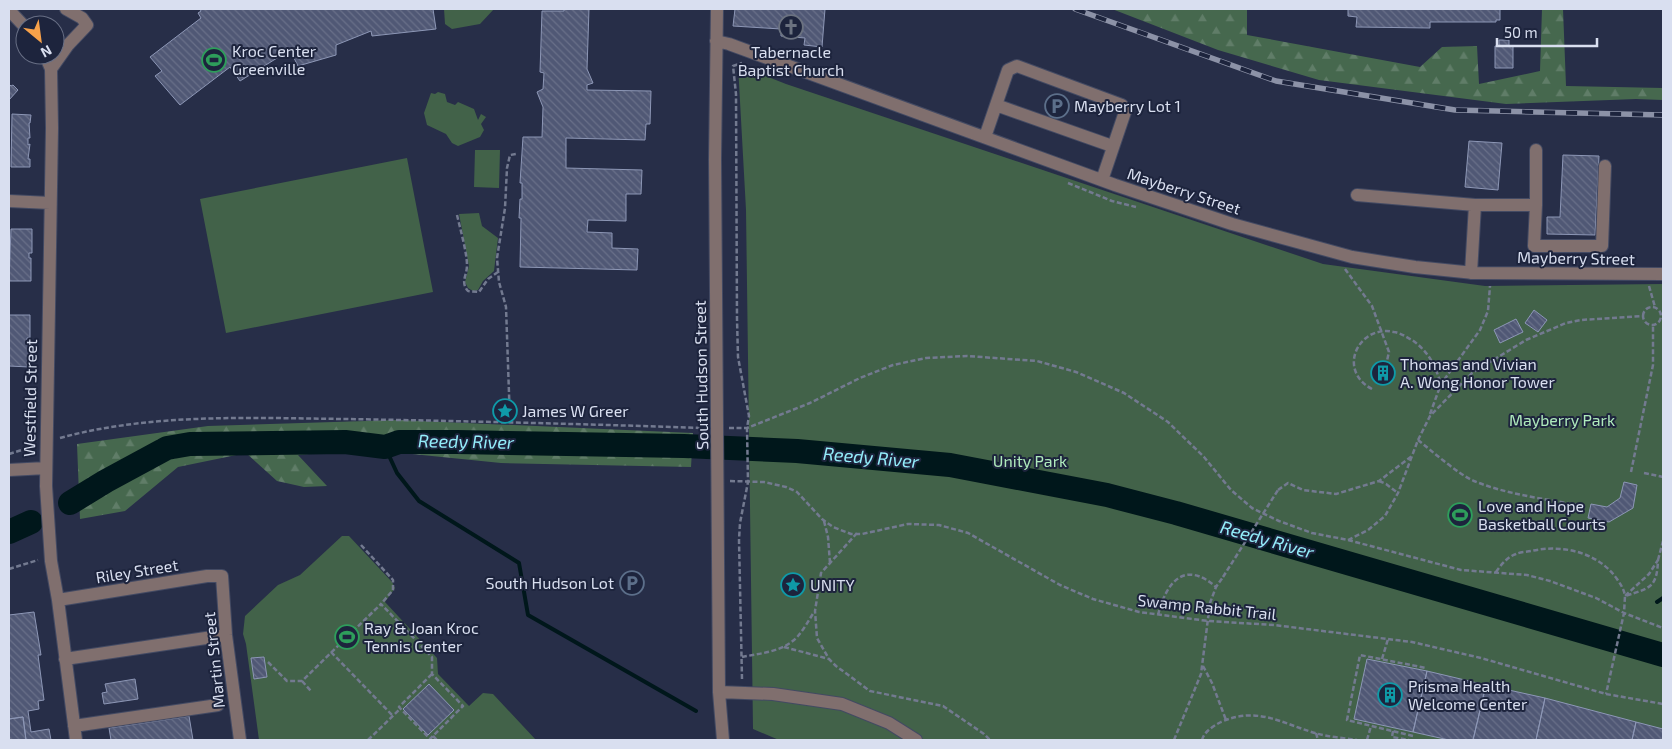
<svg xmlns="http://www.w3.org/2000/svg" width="1672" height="749" font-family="'Exo 2',sans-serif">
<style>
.green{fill:#426249;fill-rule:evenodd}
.forest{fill:url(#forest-firs)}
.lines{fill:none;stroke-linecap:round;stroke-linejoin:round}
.stream{stroke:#00171b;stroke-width:4}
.river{stroke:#00171b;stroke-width:24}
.building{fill:url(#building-back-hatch);stroke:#8d97b6}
.minor-casing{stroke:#434a63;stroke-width:14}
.path{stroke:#737a90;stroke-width:2.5;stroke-dasharray:5 2.5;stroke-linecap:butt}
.minor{stroke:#806f6e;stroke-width:12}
.rail-casing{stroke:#8c92a7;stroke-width:5.5}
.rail{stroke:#1d243d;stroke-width:4;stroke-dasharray:11;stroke-linecap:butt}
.path-bridge{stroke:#737a90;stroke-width:2.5;stroke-dasharray:5 2.5;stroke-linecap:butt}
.labels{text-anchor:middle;stroke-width:4;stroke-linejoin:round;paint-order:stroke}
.poi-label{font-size:16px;fill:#d9dff0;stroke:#1d243d;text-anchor:start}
.street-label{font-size:16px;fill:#d9dff0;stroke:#1d243d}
.park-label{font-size:16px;fill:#afeabc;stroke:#1d243d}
.water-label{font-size:18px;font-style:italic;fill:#93edfa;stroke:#1d243d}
</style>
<defs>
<pattern id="forest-firs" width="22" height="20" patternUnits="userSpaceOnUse" patternTransform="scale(1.25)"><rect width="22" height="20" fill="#46684e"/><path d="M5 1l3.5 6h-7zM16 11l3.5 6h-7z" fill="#607d68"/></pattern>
<pattern id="building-back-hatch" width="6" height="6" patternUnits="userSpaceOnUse" patternTransform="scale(1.25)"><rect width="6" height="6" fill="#505875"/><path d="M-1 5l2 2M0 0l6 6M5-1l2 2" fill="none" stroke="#697089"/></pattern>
</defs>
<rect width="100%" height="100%" fill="#272e48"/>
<!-- green -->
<path class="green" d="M444,9H494L480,24L452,29L445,24Z
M738,65L786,84L1323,264L1485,286L1663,284V740H779L753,729L746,210Z
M438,92L445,94L447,102L455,105L458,102L474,109L478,120L481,114L486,117L481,124L484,130L480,137L458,146L452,143L446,134L427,125L424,113L431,93L435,94Z
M475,150H500L499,188L474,187Z
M407,158L433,292L226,333L200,199Z
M479,213L482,226L498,238L494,271L483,281L478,290L473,291L468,288L465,282L469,266L459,214Z
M342,536H349L392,582L395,588L385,602L437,658L438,674L469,706L483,693L493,694L536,740H259L246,644L243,634L245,616L278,585L300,575ZM263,657L267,677L254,679L251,659ZM429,684L454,710L428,735L403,709Z"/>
<!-- forest -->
<path class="forest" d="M1112,9H1247V35L1420,67L1442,47L1477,46L1479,84L1540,71L1542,9H1563L1566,86L1663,88V100L1636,99L1506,104L1319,80L1218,50Z
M398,420L693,433L691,467L501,463L363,449L298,455L327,486L304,487L277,481L246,453L178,467L125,511L80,519L77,444L208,426Z"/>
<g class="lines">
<!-- stream -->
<path class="stream" d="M385,447L397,473L419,501L519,563L528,615L696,711
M1657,602L1663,598"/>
<!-- river -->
<path class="river" d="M70,503L106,481L167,448L190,444L345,442L385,447L399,442H457L684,446L797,451L950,465L1107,495L1176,513L1663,655
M9,532L31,522"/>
</g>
<!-- building -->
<path class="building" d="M200,9H433L436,29L372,36L371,31L336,45V55L298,66L290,50L240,81L230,67L180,105L155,76L162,71L150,57L201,18L198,13L201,11Z
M564,9H605H589L587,69L593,83L587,85V90L651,91L650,124H646L645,140L566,138V168L642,170L641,194H626V221L588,220L587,232L612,233V248L638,249L637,270L520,267L521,218H519L520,199H522V183H520L523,137H542L543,107L537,92L543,89L544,73L540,72L542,11H564Z
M735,9H825L822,47L804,45L805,38L781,36V29L733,26Z
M1348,9H1500V20H1496V22H1430V28L1356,27L1357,17L1348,16Z
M1499,40H1509V46H1513V68H1495V46H1499Z
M9,84L11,86L13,85L18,90L9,100Z
M12,114L31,115L30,123H29L30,138H28V145L30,144L28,159H30V167H11Z
M1469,141L1502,143L1498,190L1465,187Z
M1563,155L1599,156L1595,235L1547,234V217H1560Z
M11,229H32V253H29V258H31V281H9Z
M1534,310L1547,320L1538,332L1525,323Z
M9,315H30V338H27V344H29V367L9,366Z
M1516,319L1523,332L1500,343L1494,330Z
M1384,363L1392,369L1391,379L1382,383L1374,377L1376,367Z
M1624,482L1637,485L1633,508L1609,522L1588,518L1591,504L1607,507L1620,498Z
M34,612L41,655H38L44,700L38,701L39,709L28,711L31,732L49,729L51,740H26L23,717L9,719V615Z
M264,657L267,677L254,679L251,658Z
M1367,659L1427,671L1413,732L1354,719Z
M1427,671L1486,685L1473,740H1449L1413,732Z
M135,679L138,699L104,704L102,693L107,692L105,684Z
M429,684L454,710L428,735L403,709Z
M1486,685L1545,698L1536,740H1473Z
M1545,698L1636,722L1632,740H1536Z
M189,716L193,740H111L109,728Z
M23,717L26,740H9V719Z
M1636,722L1663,729V740H1632Z"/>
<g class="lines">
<!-- minor casing -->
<g class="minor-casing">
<path id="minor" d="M717,9L715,159L719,692L723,740
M9,10L25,27
M716,41L729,44L1115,185L1232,224L1352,257L1415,267L1474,273L1663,274
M45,55L51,69L52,128L46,486L51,561L58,600L76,740
M51,69L68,45L87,25L82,18L66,9
M996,105L1112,146
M985,137L1008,70L1017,66L1122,105L1125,112L1102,180
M1357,195L1475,205
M9,201L50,203
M1536,205V150
M1471,273L1475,205H1536L1534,246H1602L1605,166
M9,470L46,468
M58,600L207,576H222L226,635L240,740
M65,659L226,635
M719,692L773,694L842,704L889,723L916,740
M74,726L218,705"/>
</g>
<!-- path -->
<path class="path" d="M1068,183L1112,201L1136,207
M457,215C460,228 467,253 467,265C467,276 460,282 468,291L479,292L488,279L498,272
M1345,269L1372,306L1389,352L1386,365
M1649,286L1655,307
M1643 316a9 9 0 1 1 18 0a9 9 0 1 1-18 0Z
M1372,389C1336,370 1359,324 1394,332C1401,333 1406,337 1412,340C1421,346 1430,356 1434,366C1437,372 1439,378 1441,384
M1430,414L1441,384L1480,330L1488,311L1490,286
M510,422L506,307L499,282L497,258L505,208L507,168L510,155L516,154
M729,428H747L810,403L860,378L893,365L926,358L967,356L1037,361L1076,372L1124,393L1168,422L1204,457L1231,490L1252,508L1279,521L1312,533L1348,540L1461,570L1527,575L1550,581L1596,598L1624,613L1663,628
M60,438C151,413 252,418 345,419C465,421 584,424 704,428
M1418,440C1433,452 1458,474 1474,481C1508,495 1547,499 1583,506
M9,454L34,446
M1631,472L1653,365V325
M1644,473L1663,477
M730,481L764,482L786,487L797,492L822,519L833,527L851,534H862L908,524L939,525L968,533L1060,585L1093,599L1139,612L1208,621L1274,625L1412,642L1481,658L1606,694L1663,704
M1379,481L1386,484L1398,493
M1278,490L1288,483L1303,490L1336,494L1379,481L1412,456
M824,521L828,537L830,563
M857,533L821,573L815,611L817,638L829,659L836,666L870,691L943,706L984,734L990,740
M1348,540L1368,530L1385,516L1398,493L1418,440L1430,416L1472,373L1526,340L1566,323L1581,320L1643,316
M361,545L393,580V590L381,604
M1658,560L1663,541
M9,569L38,560
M1496,572C1501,565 1507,557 1516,554C1520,552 1526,552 1531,551C1562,544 1598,552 1617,579C1621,585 1624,589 1625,596L1649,574L1658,560C1657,588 1650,588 1625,596L1624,613L1606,694
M1158,615C1166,583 1184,559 1216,587L1223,577
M784,647L829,659
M331,652L393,716
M742,657C761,653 784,652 798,636C804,629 809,620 814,612
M1382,659L1388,639
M268,662L287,681H302L381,604L432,657V674L463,706L430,739L399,707L432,674
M1203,666L1212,683L1226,720
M742,679L739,540L740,523L748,482L747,428L749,416L738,357L737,319L736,94L733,66L742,63
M302,681L311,691
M1393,731L1392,737L1409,740
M1316,733L1318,740
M433,736L437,740
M1413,736L1347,720L1360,655L1426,668
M368,740L400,709
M1174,740L1201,674L1210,603L1216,587
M1202,740C1204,732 1213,726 1221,722C1257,706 1281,723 1315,733C1328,737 1344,738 1357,740
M1367,740L1371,726"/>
<!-- minor -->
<use href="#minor" class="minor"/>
<!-- rail casing -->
<g class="rail-casing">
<path id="rail" d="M1075,9L1276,81L1455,110L1663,115"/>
</g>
<!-- rail -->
<use href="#rail" class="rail"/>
<!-- path-bridge -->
<path class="path-bridge" d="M1223,577L1278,490"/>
</g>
<!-- icons -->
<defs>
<g id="church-ring" transform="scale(1.25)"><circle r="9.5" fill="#1d243d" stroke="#6b7280" stroke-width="1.5"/><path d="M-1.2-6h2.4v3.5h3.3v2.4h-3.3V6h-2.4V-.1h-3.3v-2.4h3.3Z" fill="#6b7280"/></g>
<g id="stadium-ring" transform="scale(1.25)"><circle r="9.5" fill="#1d243d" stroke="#2e9e5b" stroke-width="1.5"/><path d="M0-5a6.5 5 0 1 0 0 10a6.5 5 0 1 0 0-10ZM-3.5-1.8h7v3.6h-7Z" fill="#2e9e5b"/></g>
<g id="parking-ring" transform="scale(1.25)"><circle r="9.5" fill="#1d243d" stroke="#5c6f8a" stroke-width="1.5"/><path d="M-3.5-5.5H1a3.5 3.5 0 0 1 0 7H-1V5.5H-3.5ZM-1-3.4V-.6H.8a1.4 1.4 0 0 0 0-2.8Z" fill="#5c6f8a"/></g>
<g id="building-ring" transform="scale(1.25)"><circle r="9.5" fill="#1d243d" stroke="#0f9aa8" stroke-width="1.5"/><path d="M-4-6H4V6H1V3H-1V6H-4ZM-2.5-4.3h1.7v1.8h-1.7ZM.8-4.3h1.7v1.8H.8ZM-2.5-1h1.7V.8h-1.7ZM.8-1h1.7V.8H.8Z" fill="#0f9aa8"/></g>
<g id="sight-ring" transform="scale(1.25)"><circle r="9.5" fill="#1d243d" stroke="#0f9aa8" stroke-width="1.5"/><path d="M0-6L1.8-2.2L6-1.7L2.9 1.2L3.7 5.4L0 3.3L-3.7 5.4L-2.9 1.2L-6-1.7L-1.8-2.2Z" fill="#0f9aa8"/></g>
</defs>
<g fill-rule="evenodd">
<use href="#church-ring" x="791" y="27"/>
<use href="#stadium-ring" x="214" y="60"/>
<use href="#parking-ring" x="1057" y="106"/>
<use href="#building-ring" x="1383" y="373"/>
<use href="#sight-ring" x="505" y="411"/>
<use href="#stadium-ring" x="1460" y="515"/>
<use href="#parking-ring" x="632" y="583"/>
<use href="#sight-ring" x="793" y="585"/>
<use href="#stadium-ring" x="347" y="637"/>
<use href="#building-ring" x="1390" y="695"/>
</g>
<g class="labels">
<!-- poi labels -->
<g class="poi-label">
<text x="232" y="57">Kroc Center<tspan x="232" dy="18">Greenville</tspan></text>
<text x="791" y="58" text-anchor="middle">Tabernacle<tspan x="791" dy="18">Baptist Church</tspan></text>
<text x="1074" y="112">Mayberry Lot 1</text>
<text x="1400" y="370">Thomas and Vivian<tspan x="1400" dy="18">A. Wong Honor Tower</tspan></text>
<text x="522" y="417">James W Greer</text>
<text x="1478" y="512">Love and Hope<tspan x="1478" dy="18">Basketball Courts</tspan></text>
<text x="614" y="589" text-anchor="end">South Hudson Lot</text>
<text x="810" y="591">UNITY</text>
<text x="364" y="634">Ray &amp; Joan Kroc<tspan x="364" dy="18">Tennis Center</tspan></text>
<text x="1408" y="692">Prisma Health<tspan x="1408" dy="18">Welcome Center</tspan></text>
</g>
<!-- street labels -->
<g class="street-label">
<text transform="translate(1184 191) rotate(18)" y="6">Mayberry Street</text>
<text transform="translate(1576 258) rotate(1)" y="6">Mayberry Street</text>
<text transform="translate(701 375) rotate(-91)" y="6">South Hudson Street</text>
<text transform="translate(30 398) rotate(-89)" y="6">Westfield Street</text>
<text transform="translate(137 571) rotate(-9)" y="6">Riley Street</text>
<text transform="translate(1207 607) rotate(6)" y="6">Swamp Rabbit Trail</text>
<text transform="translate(214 660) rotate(-96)" y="6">Martin Street</text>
</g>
<!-- park labels -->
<g class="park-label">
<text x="1562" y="426">Mayberry Park</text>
<text x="1030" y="467">Unity Park</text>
</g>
<!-- water labels -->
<g class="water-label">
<text transform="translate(466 442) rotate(1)" y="6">Reedy River</text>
<text transform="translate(871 458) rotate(5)" y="6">Reedy River</text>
<text transform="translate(1267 540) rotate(16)" y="6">Reedy River</text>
</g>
</g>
<!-- border -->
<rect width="1672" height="749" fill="none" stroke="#d9dff0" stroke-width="20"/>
<!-- north arrow -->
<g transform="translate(40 40) rotate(151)"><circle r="24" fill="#1d243d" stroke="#686f85"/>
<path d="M0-4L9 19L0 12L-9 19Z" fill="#f7a14a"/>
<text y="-8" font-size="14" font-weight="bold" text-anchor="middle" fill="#d9dff0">N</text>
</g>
<!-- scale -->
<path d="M1497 38v8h100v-8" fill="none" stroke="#d9dff0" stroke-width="2.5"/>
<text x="1504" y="38" font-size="15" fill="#d9dff0" stroke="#1d243d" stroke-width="4" paint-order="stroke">50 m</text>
</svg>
